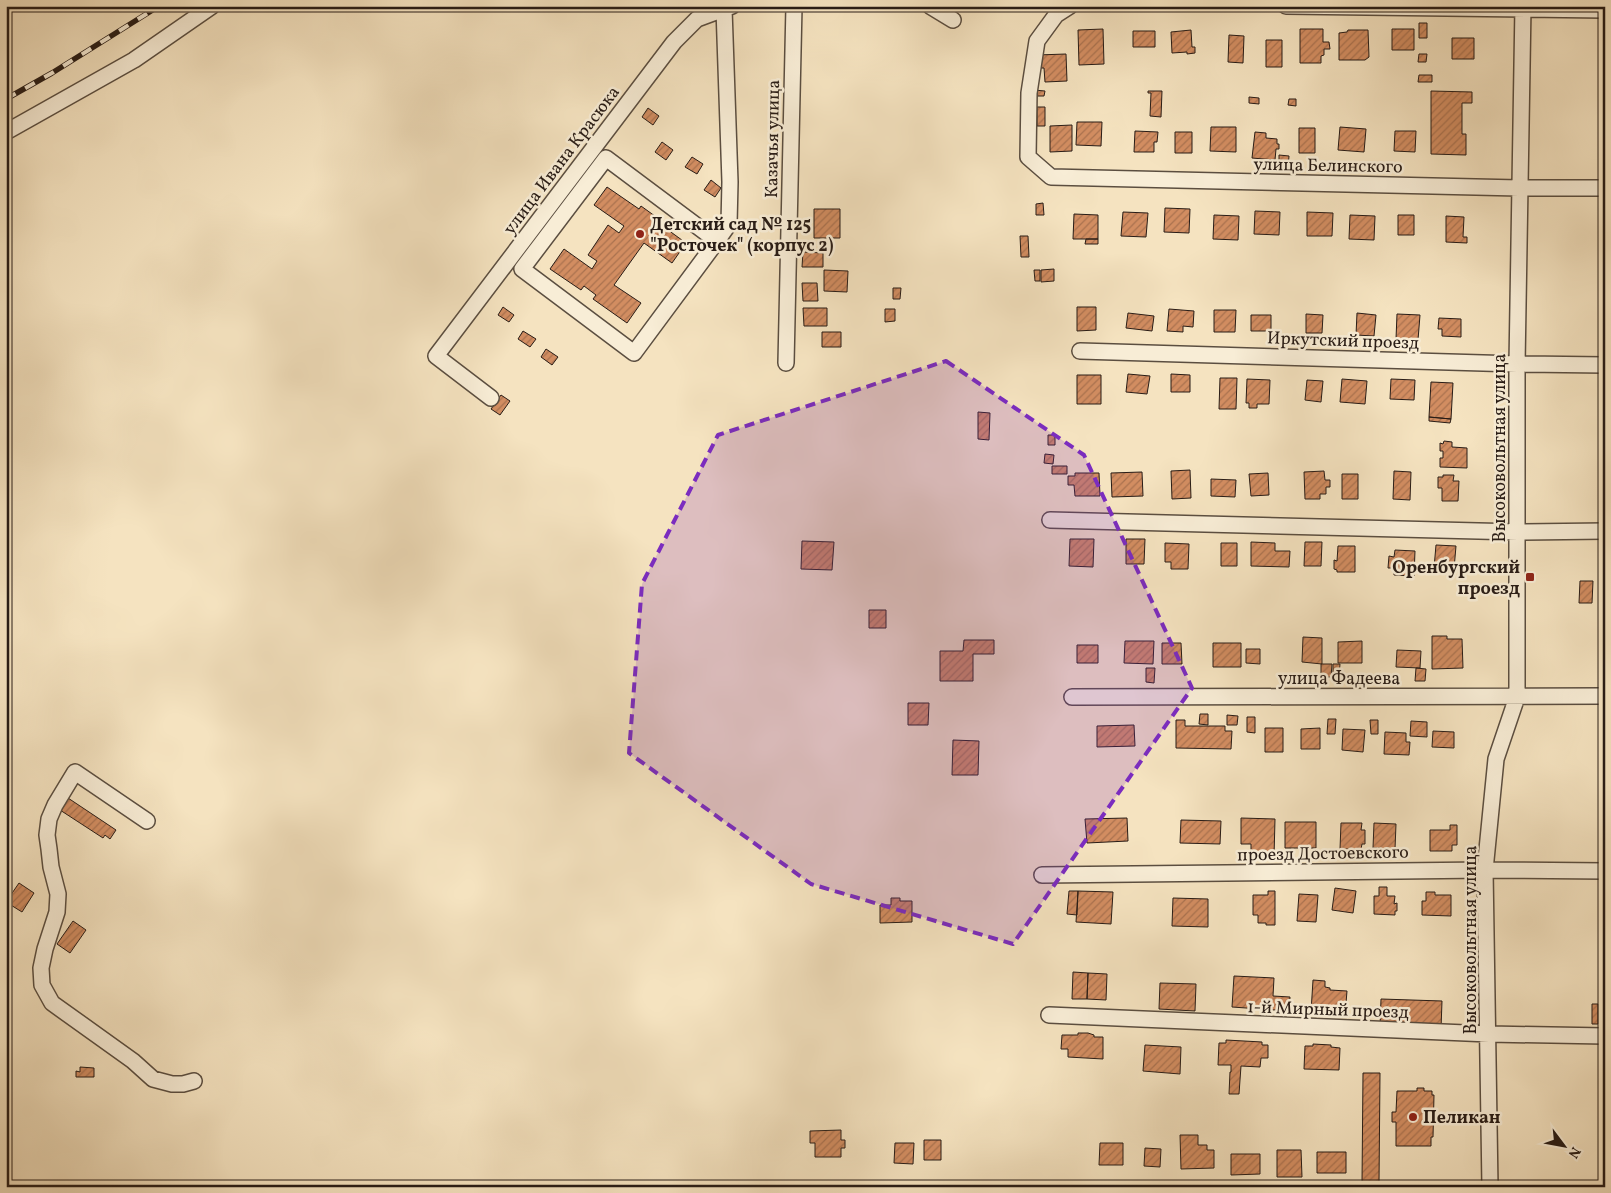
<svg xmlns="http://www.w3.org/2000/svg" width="1611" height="1193" font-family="Vollkorn,serif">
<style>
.building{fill:url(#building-hatch);stroke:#281c16}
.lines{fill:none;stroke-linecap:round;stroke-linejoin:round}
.minor-casing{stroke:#5b4e40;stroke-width:18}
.minor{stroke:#f8edd6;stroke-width:15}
.rail-casing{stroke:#281c16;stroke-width:5.5}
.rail{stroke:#f8edd6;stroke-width:4;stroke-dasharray:11;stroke-linecap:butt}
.marked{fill:#7b2cbf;fill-opacity:0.2;stroke:#7b2cbf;stroke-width:4;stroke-dasharray:10 6;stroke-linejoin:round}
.poi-dot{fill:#8f2418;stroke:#f8edd6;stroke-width:2}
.labels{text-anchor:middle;stroke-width:5;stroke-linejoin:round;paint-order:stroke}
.street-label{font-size:18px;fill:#281c16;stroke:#f8edd6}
.poi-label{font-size:18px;font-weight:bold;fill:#281c16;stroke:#f8edd6;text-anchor:start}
</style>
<defs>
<pattern id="building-hatch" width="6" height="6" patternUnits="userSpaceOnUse" patternTransform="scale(1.25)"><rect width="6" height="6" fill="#d28d61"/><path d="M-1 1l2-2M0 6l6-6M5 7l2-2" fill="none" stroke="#aa724f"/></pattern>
</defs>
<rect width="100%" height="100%" fill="#f5e3c0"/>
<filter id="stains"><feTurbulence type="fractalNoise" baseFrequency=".004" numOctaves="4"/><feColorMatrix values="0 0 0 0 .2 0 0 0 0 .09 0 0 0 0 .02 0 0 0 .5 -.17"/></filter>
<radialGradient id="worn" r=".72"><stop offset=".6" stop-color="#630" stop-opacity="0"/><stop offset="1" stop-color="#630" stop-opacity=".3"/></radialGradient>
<!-- building -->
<path class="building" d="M1419,23H1427V38H1419Z
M1103,29L1104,64L1079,65L1078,30Z
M1300,29H1323V42H1329L1330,49H1324V55L1321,56V63H1300Z
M1392,29H1414V50H1392Z
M1191,30L1192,47H1195V53L1187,54V52L1172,53L1171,32Z
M1348,30H1368L1369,57L1365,60H1339V33L1347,32Z
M1133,31H1155V47H1133Z
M1229,35L1244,36L1243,63L1228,62Z
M1452,38H1474V59H1452Z
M1266,40H1282V67H1266Z
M1066,54L1067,81L1045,82L1044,68H1038L1037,55Z
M1419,54H1427L1426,62H1418Z
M1419,75H1432V82H1418Z
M1034,90L1045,91L1044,96H1034Z
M1148,91H1162L1161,117L1150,116L1151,93H1148Z
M1431,91L1472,92V103H1462V134H1466V155L1431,154Z
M1249,97L1259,98V104L1249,103Z
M1289,99H1296V106L1288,105Z
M1037,107H1045V126H1037Z
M648,108L659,116L653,125L642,117Z
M1077,122H1102L1101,146L1076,145Z
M1072,125V151L1050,152V126Z
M1211,127H1236V152L1210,151Z
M1340,127L1366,129L1364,152L1338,150Z
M1299,128H1315V153H1299Z
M1135,131L1158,132L1157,142H1154V152H1134Z
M1395,131H1416L1415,152L1394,151Z
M1175,132H1192V153H1175Z
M1255,132L1266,133V138L1277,139V144H1279V149H1276L1275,160L1252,158Z
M662,142L673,150L666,160L655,152Z
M1279,155L1289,156L1288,169H1279Z
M692,157L703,164L697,174L685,167Z
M711,180L721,188L715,197L704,190Z
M607,187L639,209L641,206L659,219L657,222L686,243L672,263L644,243L614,285L641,303L627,323L593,299L596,295L584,286L581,290L550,269L564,249L592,269L597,261L588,255L608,225L619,233L624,226L594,205Z
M1043,203L1044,215H1036V204Z
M1165,208L1190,209L1189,233L1164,232Z
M814,209H840V238H814Z
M1255,211L1280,212L1279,235L1254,234Z
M1123,212L1148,213L1146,237L1121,236Z
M1307,212L1333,213L1332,236H1307Z
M1074,214L1098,215V239H1073Z
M1214,215L1239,216L1238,240L1213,239Z
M1350,215L1375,216L1374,240L1349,239Z
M1398,215H1414V235H1398Z
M1446,216L1464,217L1463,237H1467V243L1446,242Z
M1020,236H1028L1029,257H1021Z
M1086,239H1098V244H1085Z
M803,252L823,253V267H802Z
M1054,269V281L1041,282V270Z
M824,270L848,271L847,292L824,291Z
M1034,270H1040V281H1035Z
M802,283H817L818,301H803Z
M893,288H901L900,299H893Z
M503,307L514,315L509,322L498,315Z
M1077,307H1096V330L1077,331Z
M803,308H827V326H804Z
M885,309H895V321L885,322Z
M1169,309L1194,311L1193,327L1183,326V332L1167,331Z
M1214,310H1236L1235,332H1214Z
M1128,313L1154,316L1152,331L1126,328Z
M1357,313L1376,315L1374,336L1356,335Z
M1306,314L1323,315L1322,333H1306Z
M1397,314L1420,315L1418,340L1396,339Z
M1251,315H1271V331H1251Z
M1439,318L1461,319V337L1442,336V329H1438Z
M523,331L536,339L530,347L518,339Z
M822,332H841V347H822Z
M546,349L558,357L552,365L541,357Z
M1128,374L1150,376L1147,394L1126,392Z
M1171,374L1190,375V392H1171Z
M1077,375H1101V404H1077Z
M1220,378H1237L1236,409H1219Z
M1247,379L1270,380L1269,404H1257V408H1249V403H1246Z
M1342,379L1367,381L1365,404L1340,402Z
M1391,379L1415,380L1414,400L1390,399Z
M1307,380L1323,381L1321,402L1305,400Z
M1431,382L1453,383L1451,419L1429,417Z
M501,395L510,401L500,415L491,409Z
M978,412L990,413L989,440L978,439Z
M1429,417L1451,419L1450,423L1429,421Z
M1048,435H1055V445H1048Z
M1444,441L1452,442V447L1467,448V468L1440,467V458H1443V451H1440V443L1443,444Z
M1045,454L1054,455L1053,464L1044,463Z
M1052,466H1067V474H1052Z
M1190,470L1191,498L1172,499L1171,471Z
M1324,471L1325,480H1330V487H1326V494H1320V499H1305L1304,472Z
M1394,471L1411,472L1410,500L1393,499Z
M1142,472L1143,496L1112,497L1111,473Z
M1075,473H1099L1100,496H1075L1074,485H1068V476H1075Z
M1268,473L1269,495L1251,496L1249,474Z
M1342,474H1358V499H1342Z
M1443,475H1454L1453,481H1459L1458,501H1442V488H1438V477H1443Z
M1211,479L1236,480L1235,497L1211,496Z
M1070,539H1094L1093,567L1069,566Z
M1126,539H1145L1144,564H1126Z
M802,541L834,542L832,570L801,569Z
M1251,542L1275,543V551H1290L1289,567L1251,566Z
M1305,542H1322L1321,566H1304Z
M1165,543L1189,544L1188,569H1171V562H1165Z
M1221,543H1237V566H1221Z
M1436,545L1456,546L1454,569L1434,568Z
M1338,546H1355V572H1337V570L1334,569V560L1337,561Z
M1395,550L1415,551L1414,576L1394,575V568H1388L1389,556L1394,557Z
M1580,581H1593L1592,603H1579Z
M869,610H886V628H869Z
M1432,636H1447V639H1462L1463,668L1432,669Z
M1303,637L1322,638V664L1302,662Z
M964,640H994V654H973V681H940V651H963Z
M1125,641H1154L1153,664L1124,663Z
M1362,641V663H1338V642Z
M1162,643H1181L1182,664H1162Z
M1213,643H1241V667H1213Z
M1077,645H1098V663H1077Z
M1246,649H1260V664L1246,663Z
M1397,650L1421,651L1420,668L1396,667Z
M1321,664H1332L1331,677H1321Z
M1333,664H1340L1339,677H1333Z
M1146,668H1155L1154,683L1146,682Z
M1416,668L1426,669L1425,681H1415Z
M908,703H929L928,725H908Z
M1200,714H1208V725L1199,724Z
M1227,715L1238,716L1237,725H1227Z
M1247,717H1255V733L1247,732Z
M1328,719H1336L1335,734H1327Z
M1176,720H1185V726H1225V731H1232L1231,749L1176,748Z
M1370,720H1378V734H1371Z
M1411,721L1427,722V737L1410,736Z
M1134,725L1135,746L1097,747V726Z
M1265,728H1283V752H1265Z
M1320,728V749H1301V729Z
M1343,729L1365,730L1363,752L1342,750Z
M1433,731L1454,732V748L1432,747Z
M1385,732L1406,733V742H1410L1409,755L1384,754Z
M953,740L979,741L978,775H952Z
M68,798L116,830L110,839L105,835L103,838L60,810Z
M1127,818L1128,841L1087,843L1085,819Z
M1241,818L1275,819L1274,857H1251V844H1241Z
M1181,820L1221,821L1220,844L1180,843Z
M1285,822H1316V848H1285Z
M1341,823H1362L1361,830H1365V844H1362L1361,849H1340Z
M1374,823L1396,824L1395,849L1373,848Z
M1450,825H1457V845H1452V851H1430V830H1450Z
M19,883L34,893L22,912L6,902Z
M1379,887H1387V896H1395L1394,904L1397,903V911H1395V915L1374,914V896H1379Z
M1335,888L1356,891L1353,913L1332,910Z
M1069,891H1078L1077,915L1067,914Z
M1078,891L1113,892L1111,924L1076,922Z
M1268,891H1275V925H1266V923H1258V915H1253V895H1268Z
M1426,892H1435V895H1451V916L1422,915V901H1426Z
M1299,894L1318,895L1316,922L1297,921Z
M891,898H900V901H912V922L880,923V905H891Z
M1173,898L1208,899V927L1172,926Z
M73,921L86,930L70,953L57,944Z
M1073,972L1088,973L1087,999H1072Z
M1088,973L1107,974L1106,1000L1087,999Z
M1234,976L1274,978L1273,996L1290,997L1289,1011L1232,1007Z
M1313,980L1325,981V987L1330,988V990L1347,991L1345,1015L1311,1012Z
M1160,983L1196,984L1195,1011L1159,1009Z
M1381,999L1442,1001L1441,1029L1380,1027Z
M1592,1004H1598V1024H1592Z
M1078,1033H1088L1094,1035V1037H1103V1059L1068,1057V1049H1061L1062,1035H1078Z
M1226,1040L1262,1042V1045H1268V1058H1261L1260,1067L1241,1066L1239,1094H1229L1230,1072H1231V1065H1218L1219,1043H1226Z
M1313,1044L1331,1045V1047L1340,1048L1339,1070L1304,1069L1305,1046H1313Z
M1145,1045L1181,1047L1180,1074L1143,1071Z
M80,1067L94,1068V1077H76V1071L80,1072Z
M1363,1073H1380L1379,1183H1362Z
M1417,1088H1424V1091H1432V1095H1434L1433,1137H1431V1146H1396V1122H1392V1112H1396L1397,1091H1417Z
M841,1130V1140H845V1148H841V1157H815V1143H810V1131Z
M1180,1135H1198V1145H1207V1150H1214V1168L1181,1169Z
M924,1140H941V1160H924Z
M895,1143H914L913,1164L894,1163Z
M1100,1143H1123V1165H1099Z
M1145,1148L1161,1149L1160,1167L1144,1166Z
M1277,1150H1301L1302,1177H1277Z
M1317,1152H1346V1173H1317Z
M1231,1154H1260V1174L1231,1175Z"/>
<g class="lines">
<!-- minor casing -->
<g class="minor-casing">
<path id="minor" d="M930,6L953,20
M1070,6L1056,15L1037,41L1029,93L1028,157L1051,177L1519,188H1605
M1286,6L1605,10
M6,132L134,60L212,6
M717,241L606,158L522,269L634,353L717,241L729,224L730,182L724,9
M1080,351L1517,364L1605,365
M786,363L794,6
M491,398L436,356L674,42L697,19L732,6
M1050,520L1518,532L1605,531
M1072,697L1605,696
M147,821L75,772L55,805L49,819L47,835L49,849L51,867L58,894L57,912L45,949L41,968L42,985L52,1003L133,1061L153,1079L172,1084H183L194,1081
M1042,875L1485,870L1605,871
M1049,1015L1489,1034L1605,1036
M1490,1187L1485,870L1496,759L1517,697V364L1523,6"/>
</g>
<!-- minor -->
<use href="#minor" class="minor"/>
<!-- rail casing -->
<g class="rail-casing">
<path id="rail" d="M6,99L52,73L159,6"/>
</g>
<!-- rail -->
<use href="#rail" class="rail"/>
</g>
<!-- marked area -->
<path class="marked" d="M946,361L1084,455L1192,688L1013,944L811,884L629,753L642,584L718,435Z"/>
<!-- markers -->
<g class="poi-dot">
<circle cx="640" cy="234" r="5"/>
<rect x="1525" y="572" width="10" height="10" rx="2.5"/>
<circle cx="1413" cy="1117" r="5"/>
</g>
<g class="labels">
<!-- street labels -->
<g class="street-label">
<text transform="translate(772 139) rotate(-89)" y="6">Казачья улица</text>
<text transform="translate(561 160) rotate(-53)" y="6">улица Ивана Красюка</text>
<text transform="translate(1328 165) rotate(1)" y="6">улица Белинского</text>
<text transform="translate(1343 340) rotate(2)" y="6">Иркутский проезд</text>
<text transform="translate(1499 448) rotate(-90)" y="6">Высоковольтная улица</text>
<text x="1339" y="684">улица Фадеева</text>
<text transform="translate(1323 853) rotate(-1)" y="6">проезд Достоевского</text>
<text transform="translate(1470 940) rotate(-90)" y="6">Высоковольтная улица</text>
<text transform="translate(1328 1009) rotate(2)" y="6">1-й Мирный проезд</text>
</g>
<!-- poi labels -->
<g class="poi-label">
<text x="650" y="230">Детский сад № 125<tspan x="650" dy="21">"Росточек" (корпус 2)</tspan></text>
<text x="1520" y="573" text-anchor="end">Оренбургский<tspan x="1520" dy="21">проезд</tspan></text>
<text x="1423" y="1123">Пеликан</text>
</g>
</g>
<!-- margin -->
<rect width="1611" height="1193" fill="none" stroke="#f5e3c0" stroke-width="25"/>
<rect x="8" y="8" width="1596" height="1178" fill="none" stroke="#281c16" stroke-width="2.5"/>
<rect x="12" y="12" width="1586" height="1168" fill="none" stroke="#281c16"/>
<!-- north arrow -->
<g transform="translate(1564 1146) rotate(122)" stroke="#f8edd6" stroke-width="4" paint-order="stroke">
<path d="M0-4L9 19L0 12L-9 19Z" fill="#281c16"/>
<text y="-8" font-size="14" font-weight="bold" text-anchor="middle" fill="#281c16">N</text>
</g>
<rect width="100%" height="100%" filter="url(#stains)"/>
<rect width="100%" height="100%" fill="url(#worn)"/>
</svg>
